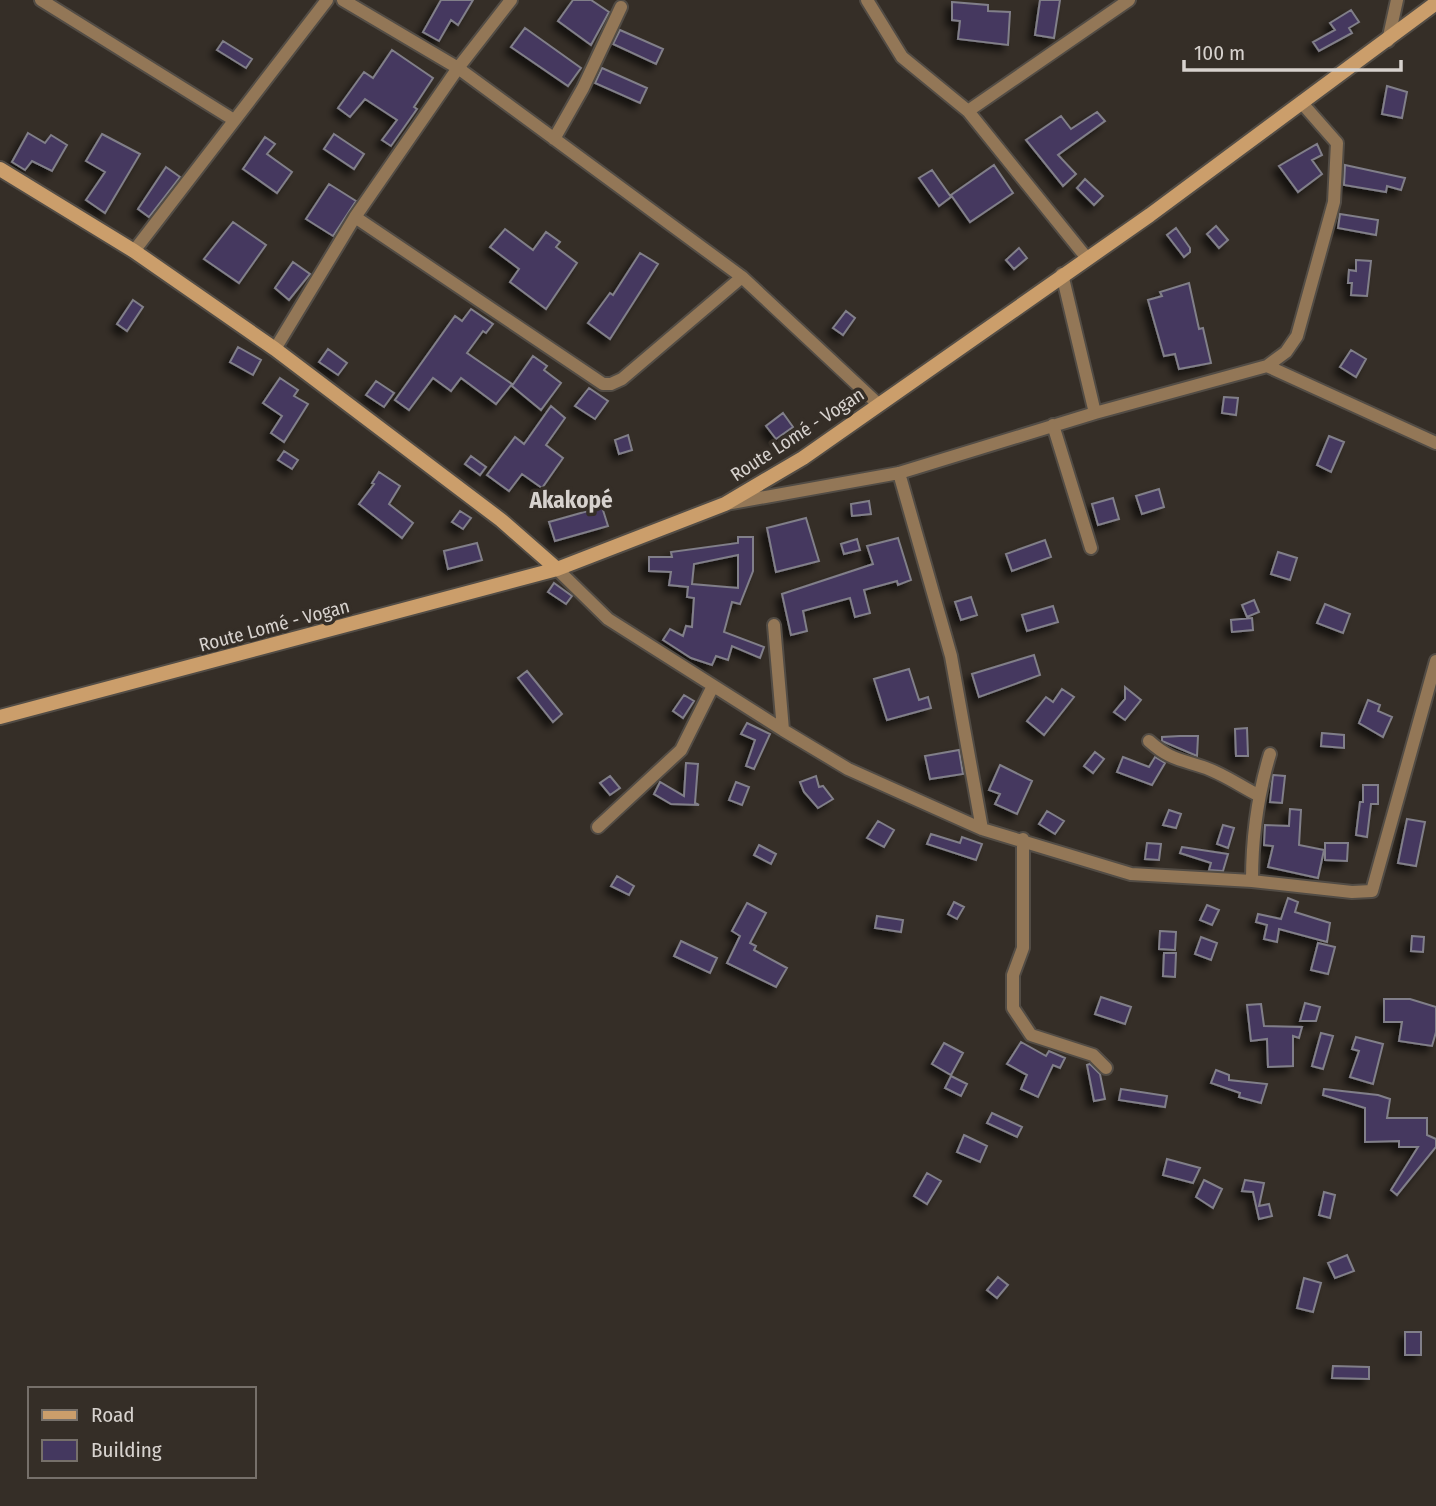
<svg xmlns="http://www.w3.org/2000/svg" width="1436" height="1506" font-family="'Fira Sans Condensed',sans-serif">
<style>
.building{fill:#44385f;stroke:#817f89;stroke-width:2;fill-rule:evenodd;filter:url(#shadow)}
.lines{fill:none;stroke-linecap:round;stroke-linejoin:round}
.street-casing{stroke:#524c45;stroke-width:16}
.secondary-casing{stroke:#524c45;stroke-width:18}
.street{stroke:#937757;stroke-width:12}
.secondary{stroke:#cb9e6b;stroke-width:14}
.labels{text-anchor:middle;stroke-width:7;stroke-linejoin:round;paint-order:stroke}
.street-label{font-size:19px;fill:#d7d2ce;stroke:#352e27}
.quarter-label{font-size:23px;font-weight:bold;fill:#d7d2ce;stroke:#352e27}
</style>
<defs>
<filter id="shadow"><feDropShadow dx="-5.5" dy="5.5" stdDeviation="3.5" flood-color="#0009"/></filter>
</defs>
<rect width="100%" height="100%" fill="#352e27"/>
<!-- building -->
<path class="building" d="M441,0H473L458,25L451,20L439,41L423,32Z
M573,0H591L609,12L591,45L558,21Z
M1040,0H1060L1054,38L1035,35Z
M952,2L988,5V11L1010,12L1008,45L958,39L960,21L952,20Z
M1351,10L1359,22L1349,28L1352,33L1319,51L1313,42L1335,30L1330,23Z
M525,28L581,68L568,86L511,47Z
M620,30L663,49L656,64L613,44Z
M223,41L252,59L246,68L217,50Z
M392,50L433,78L414,107L417,109L391,146L382,140L397,120L365,99L350,117L338,108L364,72L373,78Z
M602,68L647,88L640,103L595,83Z
M1387,86L1407,92L1402,118L1382,114Z
M1097,112L1105,121L1058,155L1076,174L1063,186L1026,140L1061,116L1071,129Z
M28,133L45,143L51,135L67,145L52,171L32,161L25,170L12,162Z
M102,134L140,154L105,213L86,200L105,172L86,161Z
M334,134L364,154L354,169L324,149Z
M265,137L275,144L267,154L292,172L277,193L243,169Z
M1317,144L1322,155L1312,160L1322,174L1298,192L1279,166Z
M994,165L1013,193L970,222L951,195Z
M1345,165L1405,178L1401,190L1387,186L1386,192L1344,185Z
M166,167L180,177L149,217L138,209Z
M932,170L951,197L939,206L919,178Z
M1085,179L1103,196L1094,205L1077,188Z
M329,184L356,201L333,236L306,219Z
M1340,214L1378,220L1376,235L1338,228Z
M233,222L266,245L239,283L204,259Z
M1216,226L1228,240L1219,248L1207,234Z
M1176,228L1190,248V252L1184,257L1167,235Z
M505,229L533,250L546,232L560,242L556,247L577,263L546,309L510,282L519,269L490,247Z
M1019,248L1027,258L1014,269L1006,260Z
M640,253L658,264L610,339L588,323L610,293L613,295Z
M1356,260L1371,261L1367,296L1351,295L1352,283H1348L1349,270L1356,271Z
M293,262L310,274L289,300L275,288Z
M1189,283L1199,329L1203,328L1211,363L1179,369L1175,354L1164,356L1148,300L1162,296L1160,292Z
M133,300L143,307L127,331L117,324Z
M471,309L493,324L486,333L483,331L467,353L512,384L496,404L461,378L451,391L433,378L409,410L395,400L455,316L462,321Z
M846,311L855,318L843,335L833,328Z
M238,347L261,360L253,375L230,362Z
M328,349L347,363L338,375L319,362Z
M1351,350L1366,359L1356,377L1340,367Z
M533,356L547,366L544,370L561,383L541,410L512,386Z
M280,378L298,390L294,396L308,404L284,442L271,433L282,416L263,403Z
M376,381L394,393L384,407L366,395Z
M589,388L608,401L595,419L575,406Z
M1224,397L1238,398L1236,415L1222,413Z
M551,406L565,418L546,445L563,458L542,488L522,474L509,491L487,475L515,437L524,444Z
M783,413L793,427L776,439L766,426Z
M628,435L632,450L619,454L615,440Z
M1329,436L1344,442L1331,472L1317,465Z
M284,451L298,460L292,469L278,460Z
M471,456L486,467L480,475L465,464Z
M379,472L400,486L389,504L413,523L402,538L359,504L374,484L372,483Z
M1159,489L1164,507L1142,514L1136,496Z
M1113,498L1119,519L1098,525L1092,504Z
M869,501L871,514L852,516L851,504Z
M602,507L608,526L555,541L549,522Z
M460,511L471,518L463,529L452,522Z
M806,518L819,561L776,572L767,528Z
M738,537H753V571L740,604L732,602L724,632L764,647L760,658L732,646L728,660L716,656L712,665L691,658L663,640L670,629L683,636L686,626L692,627L694,598L687,597L688,587L669,585L671,572L649,571V557H672L671,552L738,543ZM738,555V588L692,584L694,564Z
M898,538L911,580L898,585L897,581L864,590L870,613L855,617L850,598L803,611L807,631L791,635L782,594L873,564L867,546Z
M857,539L860,550L844,554L841,544Z
M1045,540L1051,557L1012,571L1006,554Z
M477,543L482,560L448,569L444,551Z
M1278,552L1297,558L1290,580L1271,574Z
M554,583L572,596L566,604L548,592Z
M971,597L977,615L961,620L955,602Z
M1254,600L1259,612L1247,617L1242,605Z
M1325,604L1350,614L1343,633L1317,623Z
M1053,606L1058,622L1027,631L1022,615Z
M1252,618L1253,630L1232,632L1231,620Z
M1034,655L1040,675L979,697L972,674Z
M909,669L919,700L928,697L931,708L887,720L874,679Z
M527,671L562,714L553,722L518,678Z
M1125,687L1141,700L1125,720L1114,712L1125,699Z
M1062,689L1074,697L1044,735L1027,721L1046,697L1053,702Z
M684,695L694,701L683,718L673,711Z
M1368,700L1380,705L1378,711L1392,717L1383,737L1359,723Z
M747,723L770,734L754,769L746,766L755,740L741,734Z
M1247,728L1248,756H1236L1235,729Z
M1322,733L1344,735V748L1321,746Z
M1180,736H1198L1197,756L1162,741V737Z
M959,750L963,774L930,779L925,756Z
M1095,752L1104,759L1093,773L1084,766Z
M1123,757L1149,767L1155,757L1165,763L1152,785L1117,772Z
M686,763L698,764L695,803L699,805L671,804L654,794L660,782L684,796Z
M1000,765L1032,781L1017,814L995,804L1000,794L989,790Z
M1273,775L1285,776L1282,803L1270,802Z
M610,776L620,788L610,795L600,783Z
M816,776L819,787L823,786L833,799L818,808L804,792L800,782Z
M736,782L749,787L742,805L729,800Z
M1363,785H1378V804H1371L1367,837L1356,835L1360,802H1363Z
M1290,809L1301,810L1299,845L1324,850L1318,878L1268,867L1273,846L1264,845L1265,825L1289,826Z
M1169,810L1181,814L1176,828L1163,825Z
M1047,811L1064,821L1055,834L1039,824Z
M1407,819L1425,822L1416,866L1398,863Z
M878,821L894,830L884,847L867,838Z
M1223,825L1234,828L1228,848L1217,844Z
M931,834L960,843L962,837L982,844L976,860L927,844Z
M1147,843L1161,844L1159,860L1145,859Z
M1325,843H1348L1347,861L1325,860Z
M759,845L776,854L771,864L754,855Z
M1182,847L1228,854L1223,871L1209,870L1211,863L1180,853Z
M617,876L634,886L629,895L611,886Z
M1288,898L1298,902L1295,912L1330,923L1327,942L1279,929L1277,942L1264,939L1267,925L1256,922L1258,914L1281,919Z
M954,902L964,907L957,919L948,914Z
M747,903L766,913L750,943L756,946L754,950L787,968L776,987L727,963L740,936L732,931Z
M1207,905L1219,910L1212,925L1200,920Z
M877,916L903,920L901,932L875,928Z
M1160,931L1176,932L1175,950L1159,949Z
M1412,936L1424,937L1423,952L1411,951Z
M1201,937L1217,943L1211,960L1195,954Z
M681,941L717,958L710,973L674,956Z
M1318,943L1335,947L1328,974L1311,970Z
M1164,953H1176L1175,977L1163,976Z
M1101,997L1131,1007L1125,1024L1095,1014Z
M1384,999H1410L1436,1007V1032L1432,1046L1399,1041L1402,1022H1384Z
M1305,1003L1320,1007L1316,1021H1300Z
M1261,1004L1264,1026L1302,1027L1299,1038L1293,1036V1066L1268,1067L1267,1039L1251,1041L1247,1005Z
M1321,1033L1333,1036L1323,1069L1312,1066Z
M1356,1037L1383,1044L1373,1084L1350,1077L1359,1051L1352,1049Z
M1021,1042L1046,1056L1049,1051L1065,1058L1060,1068L1053,1065L1038,1097L1021,1089L1027,1075L1007,1064Z
M944,1043L963,1053L951,1075L932,1064Z
M1090,1064L1100,1074L1105,1099L1094,1101L1087,1065Z
M1216,1070L1229,1075V1080L1267,1084L1261,1103L1239,1097L1240,1093L1211,1083Z
M951,1076L967,1084L961,1096L945,1088Z
M1121,1089L1167,1096L1165,1107L1119,1100Z
M1324,1089L1378,1095L1390,1099L1387,1118H1427V1135L1436,1139V1147L1397,1195L1391,1190L1418,1147H1399V1141L1365,1142V1108L1323,1095Z
M992,1113L1022,1127L1017,1137L987,1123Z
M964,1135L987,1146L980,1162L957,1152Z
M1167,1159L1200,1168L1193,1183L1163,1175Z
M927,1173L941,1181L927,1204L914,1196Z
M1204,1180L1222,1189L1213,1208L1196,1197Z
M1245,1180L1264,1183L1259,1206L1269,1204L1272,1216L1259,1219L1253,1192L1242,1191Z
M1324,1192L1335,1195L1330,1218L1319,1215Z
M1347,1255L1354,1271L1335,1278L1328,1263Z
M998,1277L1008,1285L997,1298L987,1290Z
M1304,1278L1321,1283L1313,1312L1297,1308Z
M1405,1332H1421V1355H1405Z
M1333,1366L1369,1367V1379L1332,1378Z"/>
<g class="lines">
<!-- street casing -->
<g class="street-casing">
<path id="street" d="M41,0L234,120
M343,0L458,68L355,217L603,384H611L622,379L742,277
M511,0L458,68L742,277L878,404
M867,0L902,57L968,111L1086,257
M1388,41L1397,0
M968,111L1129,0
M554,139L583,88L621,7
M134,251L327,0
M1062,274L1095,413
M275,349L355,217
M1267,366L1436,443
M1053,425L1091,548
M899,473L951,656L982,829
M726,504L899,473L1095,413L1267,366L1286,352L1297,336L1334,202L1337,143L1301,102
M557,569L608,619L783,730L848,769L982,829L1131,874L1252,881L1352,892L1372,891L1436,661
M774,625L783,730
M1149,741C1169,759 1179,759 1203,767C1222,773 1240,786 1258,795
M598,827L681,750L713,686
M1023,839V948L1013,975V1008L1031,1035L1093,1055L1106,1068
M1252,881C1252,836 1257,797 1270,754"/>
</g>
<!-- secondary casing -->
<g class="secondary-casing">
<path id="secondary" d="M0,169L134,251L275,349L501,520L557,569
M0,717L557,569L725,504L803,458L1150,215L1436,3"/>
</g>
<!-- street -->
<use href="#street" class="street"/>
<!-- secondary -->
<use href="#secondary" class="secondary"/>
</g>
<g class="labels">
<!-- street labels -->
<g class="street-label">
<text transform="translate(797 434) rotate(-33)" y="7">Route Lomé - Vogan</text>
<text transform="translate(274 625) rotate(-15)" y="7">Route Lomé - Vogan</text>
</g>
<!-- quarter labels -->
<g class="quarter-label">
<text x="571" y="508">Akakopé</text>
</g>
</g>
<!-- legend -->
<rect x="28" y="1387" width="228" height="91" fill="#352e27" stroke="#76706a" stroke-width="2"/>
<rect x="42" y="1410" width="35" height="10" fill="#cb9e6b" stroke="#76706a" stroke-width="2"/>
<text x="91" y="1422" font-size="21" fill="#d7d2ce">Road</text>
<rect x="42" y="1440" width="35" height="21" fill="#44385f" stroke="#76706a" stroke-width="2"/>
<text x="91" y="1457" font-size="21" fill="#d7d2ce">Building</text>
<!-- scale -->
<path d="M1184 60v10h217v-10" fill="none" stroke="#d7d2ce" stroke-width="3.5"/>
<text x="1194" y="60" font-size="21" fill="#d7d2ce" stroke="#352e27" stroke-width="5" paint-order="stroke">100 m</text>
</svg>
